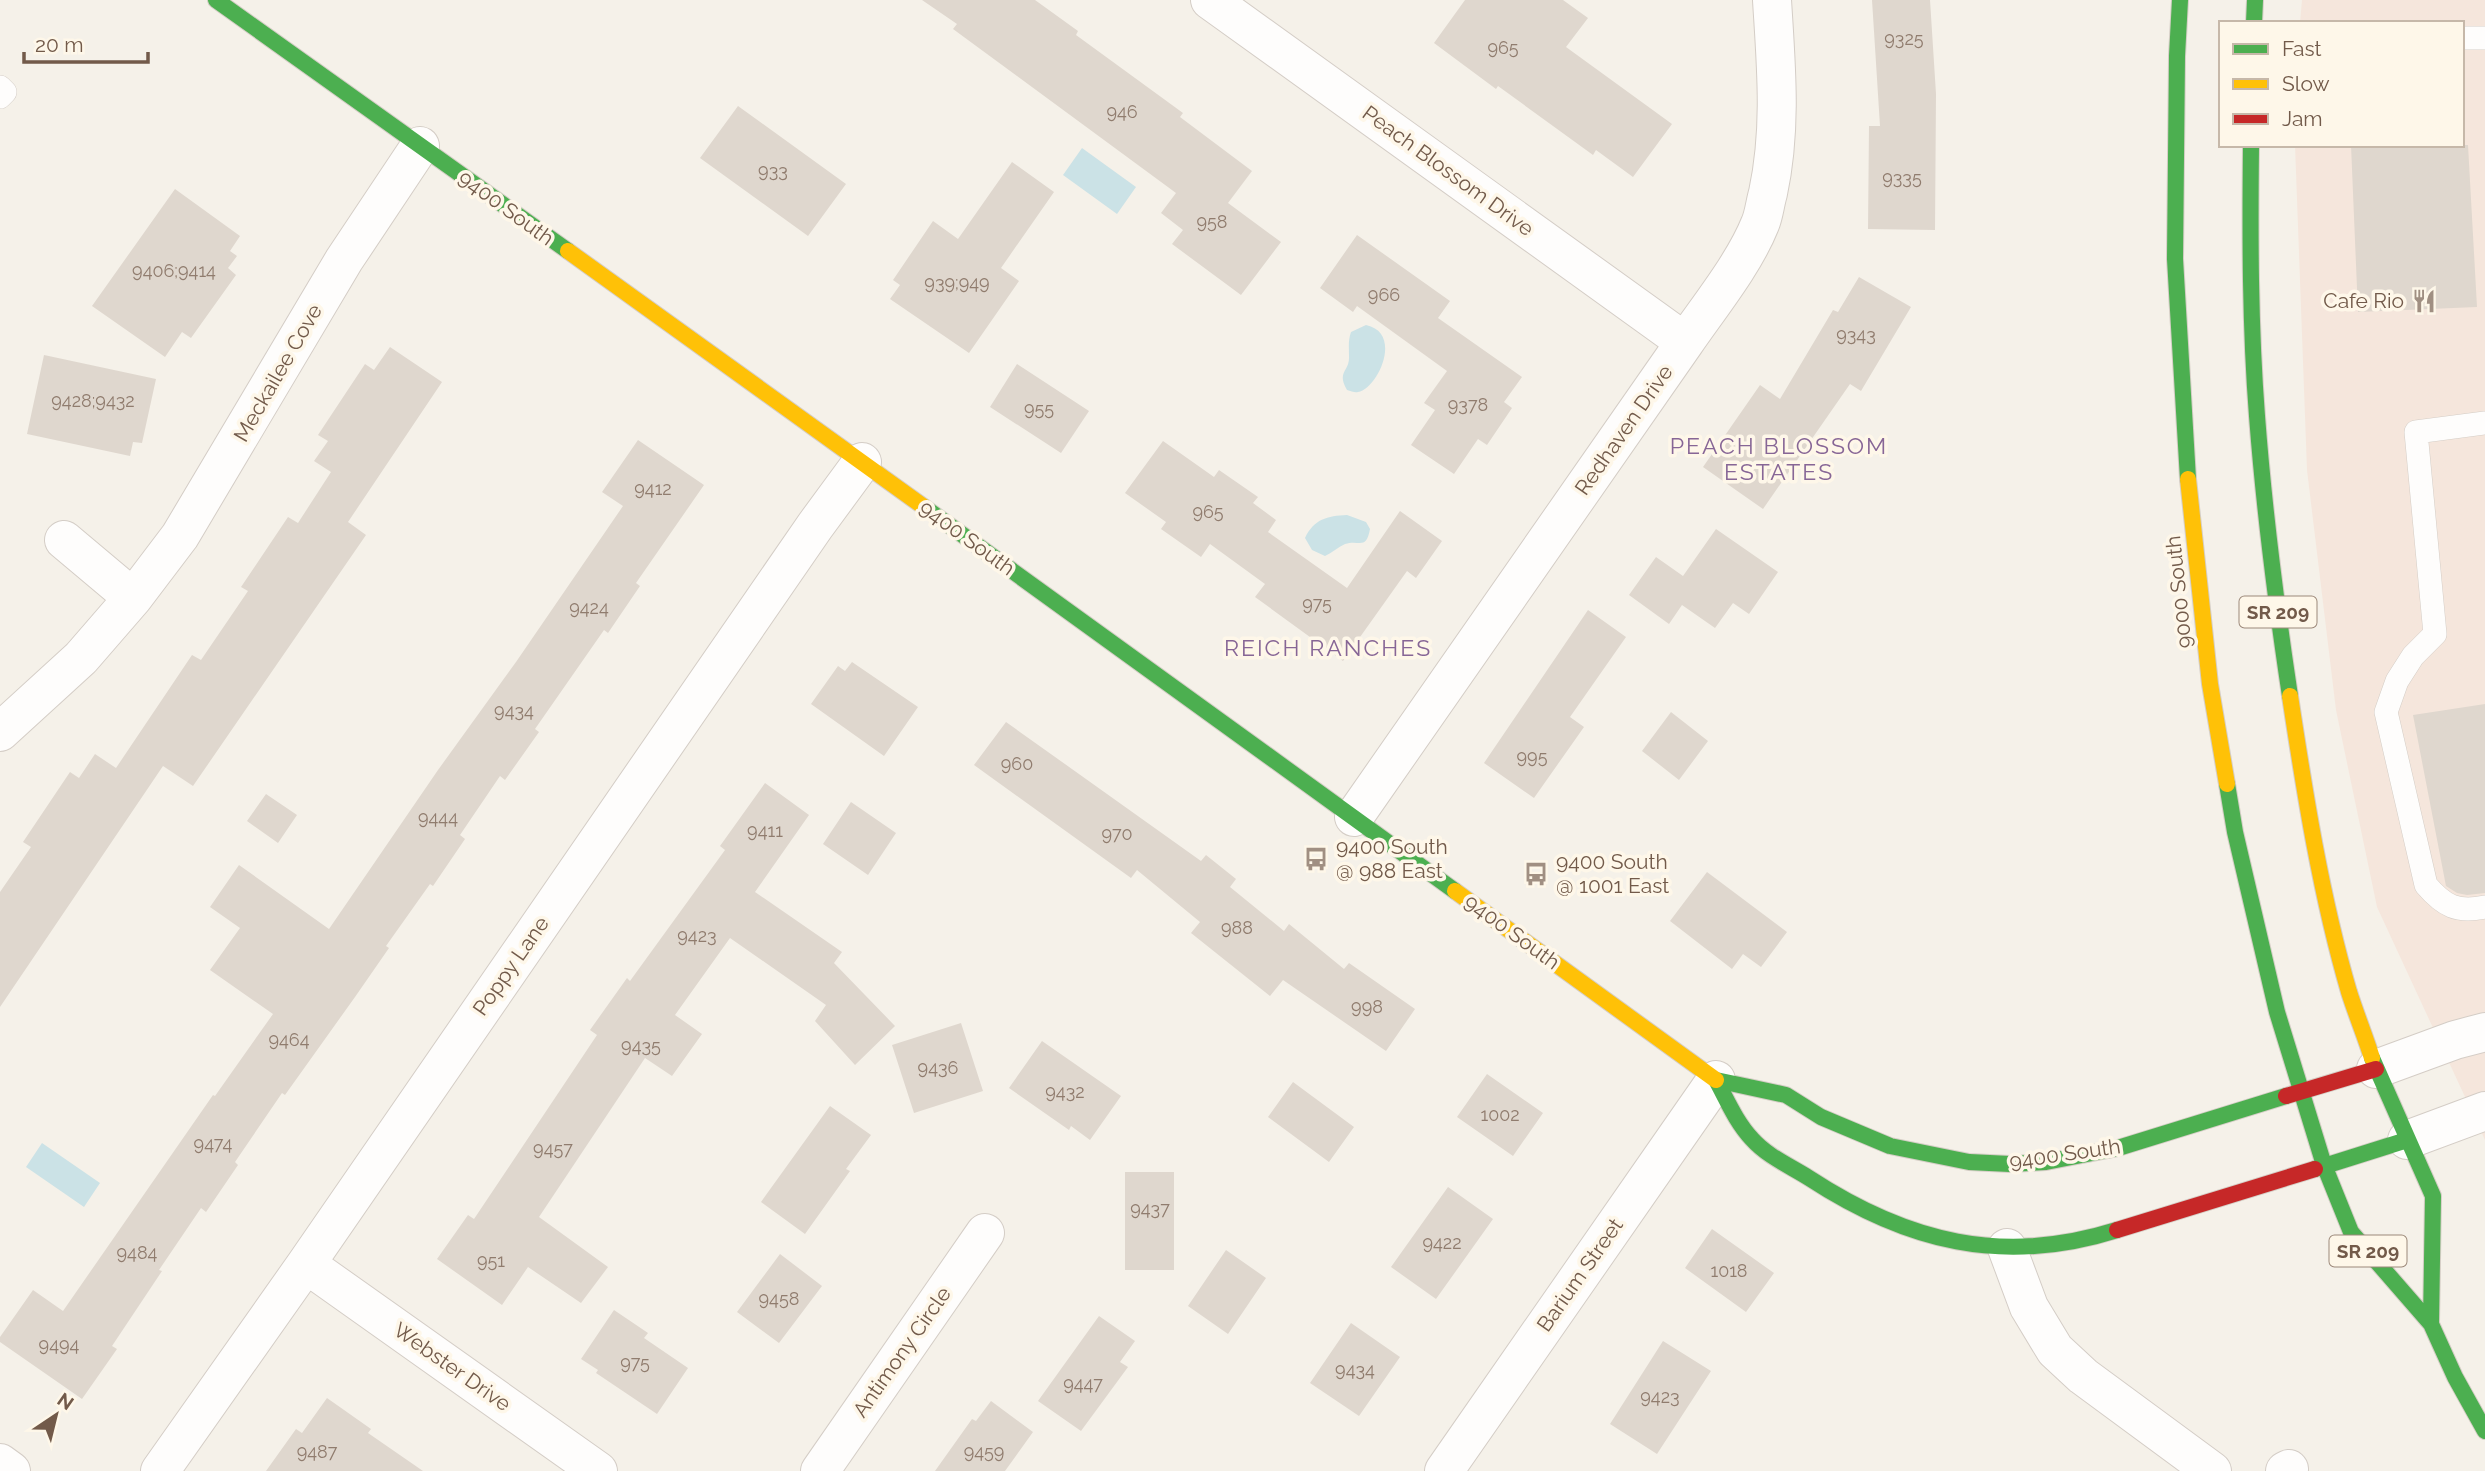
<svg xmlns="http://www.w3.org/2000/svg" width="2485" height="1471" font-family="Raleway,sans-serif">
<style>
.commercial{fill:#f5e6dc}
.water{fill:#cbe2e6}
.building{fill:#dfd7ce}
.lines{fill:none;stroke-linecap:round;stroke-linejoin:round}
.lane-casing{stroke:#d4cdc6;stroke-width:24}
.street-casing{stroke:#d4cdc6;stroke-width:40}
.fast-casing{stroke:#d5cec6;stroke-width:18}
.slow-casing{stroke:#d5cec6;stroke-width:18}
.jam-casing{stroke:#d5cec6;stroke-width:18}
.lane{stroke:#fefdfc;stroke-width:23}
.street{stroke:#fefdfc;stroke-width:38}
.fast{stroke:#4caf50;stroke-width:16}
.slow{stroke:#ffc107;stroke-width:16}
.jam{stroke:#c62828;stroke-width:16}
.labels{text-anchor:middle;stroke-width:7;stroke-linejoin:round;paint-order:stroke}
.number-label{font-size:18px;fill:#907c6e}
.shield{fill:#fef7e9;stroke:#9c897a;stroke-width:2}
.shield-label{font-size:19px;font-weight:bold;fill:#725a4a}
.street-label{font-size:21px;fill:#725a4a;stroke:#fef7e9}
.poi-label{font-size:21px;fill:#725a4a;stroke:#fef7e9;text-anchor:start}
.neighbourhood-label{font-size:23px;letter-spacing:2px;fill:#876696;stroke:#fef7e9}
</style>
<rect width="100%" height="100%" fill="#f5f1e9"/>
<!-- commercial -->
<path class="commercial" d="M2302,0H2485V1140L2377,907L2336,710L2307,470L2295,145H2462V23H2300Z"/>
<!-- water -->
<path class="water" d="M1082,148L1136,187L1117,214L1063,175Z
M1366,325C1404,333 1377,390 1358,392C1355,393 1351,391 1347,390C1336,371 1350,372 1349,356C1349,347 1348,341 1351,332Z
M1347,515L1366,522L1370,529C1366,551 1359,539 1345,544C1338,547 1332,553 1325,556L1312,550L1305,538C1314,519 1327,516 1347,515Z
M42,1143L100,1183L84,1207L26,1167Z"/>
<!-- building -->
<path class="building" d="M922,0H1035L1078,31L1076,35L1183,113L1180,117L1252,171L1228,203L1281,242L1241,295L1172,244L1183,230L1161,213L1176,193L953,29L957,24Z
M1465,0H1563L1588,18L1566,47L1672,124L1633,177L1596,150L1593,155L1498,86L1496,89L1434,43Z
M1872,0H1930L1936,94L1935,230L1868,229L1869,126H1880Z
M738,106L846,184L808,236L700,158Z
M2351,145H2468L2477,307L2358,312Z
M1012,162L1054,192L1001,268L1019,281L969,353L890,299L900,285L893,280L933,221L958,239Z
M175,189L240,236L230,251L237,256L228,268L236,275L191,338L182,332L165,357L92,306Z
M1357,235L1450,301L1438,318L1522,377L1504,402L1512,408L1487,445L1478,439L1454,474L1411,445L1435,410L1424,403L1447,371L1357,306L1353,312L1320,288Z
M1859,277L1911,307L1861,391L1850,384L1763,509L1703,467L1760,385L1780,399L1833,310L1838,312Z
M390,347L442,382L348,522L366,535L193,786L163,766L0,1007V892L31,847L23,842L70,772L79,778L95,754L116,768L192,655L201,660L248,591L241,587L288,517L298,523L331,472L314,461L328,441L318,435L365,364L374,370Z
M44,355L156,379L142,443L133,442L130,456L27,434Z
M1017,364L1089,411L1061,453L990,407Z
M638,440L704,485L636,583L640,586L608,633L604,630L535,729L539,732L505,780L500,776L460,835L465,839L433,886L430,884L386,946L389,948L355,997L285,1095L282,1093L235,1162L238,1165L206,1212L201,1208L159,1270L162,1271L112,1346L117,1349L82,1399L0,1342V1337L33,1290L63,1311L213,1095L215,1096L273,1014L210,970L240,928L210,907L239,865L329,929L438,770L516,662L623,506L602,492Z
M1163,441L1214,477L1219,470L1258,497L1253,503L1276,520L1268,532L1347,588L1400,511L1442,541L1416,578L1407,571L1343,661L1255,597L1265,584L1210,544L1201,557L1161,529L1166,522L1125,493Z
M1716,529L1778,572L1749,614L1733,603L1715,628L1682,605L1669,624L1629,595L1656,557L1683,576Z
M1588,610L1626,637L1570,717L1584,727L1534,798L1484,763Z
M852,662L918,707L884,756L811,704L838,666L845,671Z
M2485,704V893L2467,895L2457,893L2446,886L2413,715Z
M1671,712L1708,741L1679,780L1642,751Z
M1006,722L1201,861L1206,855L1236,879L1230,887L1284,931L1289,924L1344,969L1349,963L1415,1009L1386,1051L1283,980L1270,996L1191,933L1200,922L1137,870L1131,878L974,765Z
M765,783L809,815L755,892L842,952L834,963L895,1026L855,1065L815,1021L826,1005L730,938L675,1015L702,1034L672,1076L645,1058L539,1217L608,1267L581,1303L528,1267L502,1305L437,1259L468,1215L474,1219L597,1035L590,1030L627,978L630,981L725,850L720,846Z
M266,794L297,815L278,843L247,821Z
M851,802L896,833L868,875L823,844Z
M1707,872L1787,932L1761,967L1743,954L1732,969L1670,921Z
M961,1023L983,1091L914,1113L892,1045Z
M1042,1041L1121,1096L1090,1140L1071,1126L1069,1130L1009,1088Z
M1487,1074L1543,1113L1513,1156L1457,1117Z
M1293,1082L1354,1127L1329,1162L1268,1117Z
M830,1106L871,1135L846,1169L850,1171L805,1234L761,1202Z
M1125,1172H1174V1270H1125Z
M1448,1187L1493,1219L1436,1299L1391,1267Z
M1712,1229L1774,1273L1746,1312L1685,1268Z
M1226,1250L1266,1278L1228,1334L1188,1306Z
M780,1254L822,1286L779,1343L737,1312Z
M614,1310L648,1333L644,1338L688,1368L657,1414L596,1373L598,1370L581,1359Z
M1099,1316L1135,1341L1120,1362L1128,1367L1081,1431L1038,1401Z
M1351,1323L1400,1357L1359,1416L1310,1383Z
M1663,1341L1711,1371L1657,1454L1610,1424Z
M327,1398L371,1429L368,1433L423,1471H266L296,1429L302,1433Z
M991,1401L1033,1432L1005,1471H935L972,1419L976,1421Z"/>
<g class="lines">
<!-- lane casing -->
<g class="lane-casing">
<path id="lane" d="M2462,38H2485
M0,87L5,92L0,97
M2485,423L2416,432L2435,634L2413,656L2397,681L2386,712L2426,885C2444,906 2457,913 2485,907"/>
</g>
<!-- street casing -->
<g class="street-casing">
<path id="street" d="M1210,0L1685,342
M64,540L133,598
M0,732L81,658L133,598L180,536L344,260L420,146
M1354,817L1685,342C1709,307 1744,264 1760,224C1764,215 1765,203 1768,193C1782,128 1776,65 1772,0
M2376,1069L2455,1040L2485,1032
M2407,1140L2485,1111
M2007,1248L2029,1307L2055,1350L2083,1376L2212,1471
M306,1264L598,1471
M0,1463L11,1471
M160,1471L306,1264L815,526L862,462
M820,1471L985,1233
M1444,1471L1716,1080
M2285,1471L2289,1469"/>
</g>
<!-- fast casing -->
<g class="fast-casing">
<path id="fast" d="M216,0L568,251
M2180,0L2177,56L2175,259L2188,479
M2254,23L2255,0
M2251,145C2250,235 2250,326 2257,416C2264,509 2276,603 2290,696
M924,507L1455,891
M2227,784L2235,832L2277,1012L2324,1165L2351,1232L2431,1324L2455,1377L2485,1431
M2372,1058L2433,1196L2431,1324
M1716,1080C1727,1100 1736,1122 1752,1139C1767,1156 1790,1166 1809,1178C1907,1242 2003,1266 2117,1230
M1716,1080L1786,1095L1821,1117L1890,1146L1969,1162L2010,1164L2046,1162L2118,1148L2286,1096
M2315,1169L2407,1140"/>
</g>
<!-- slow casing -->
<g class="slow-casing">
<path id="slow" d="M568,251L924,507
M2188,479L2210,684L2227,784
M2290,696C2305,795 2321,896 2349,992C2356,1014 2365,1036 2372,1058
M1455,891L1716,1080"/>
</g>
<!-- jam casing -->
<g class="jam-casing">
<path id="jam" d="M2286,1096L2376,1069
M2117,1230L2315,1169"/>
</g>
<!-- lane -->
<use href="#lane" class="lane"/>
<!-- street -->
<use href="#street" class="street"/>
<!-- fast -->
<use href="#fast" class="fast"/>
<!-- slow -->
<use href="#slow" class="slow"/>
<!-- jam -->
<use href="#jam" class="jam"/>
</g>
<!-- icons -->
<defs>
<g id="restaurant-bare" transform="scale(1.89)"><path d="M-5-6h1v4h1v-4h1v4h1v-4h1v5L-1.5 .5V6h-2V.5L-5-1ZM5-6V6H3V1.5H1.5Q1.5-4 5-6Z" fill="#a08f82" stroke="#fef7e9" stroke-width="2.5" paint-order="stroke"/></g>
<g id="bus-bare" transform="scale(1.89)"><path d="M-5-6H5V4H4V6H2V4H-2V6H-4V4H-5ZM-3.5-4V0h7V-4ZM-3.5 1.2v1.5H-2V1.2ZM2 1.2v1.5H3.5V1.2Z" fill="#a08f82" stroke="#fef7e9" stroke-width="2.5" paint-order="stroke"/></g>
</defs>
<g fill-rule="evenodd">
<use href="#restaurant-bare" x="2424" y="301"/>
<use href="#bus-bare" x="1316" y="859"/>
<use href="#bus-bare" x="1536" y="874"/>
</g>
<g class="labels">
<!-- number labels -->
<g class="number-label">
<text x="1904" y="45">9325</text>
<text x="1503" y="54">965</text>
<text x="1122" y="118">946</text>
<text x="773" y="177">933</text>
<text x="1902" y="184">9335</text>
<text x="1212" y="228">958</text>
<text x="174" y="277">9406;9414</text>
<text x="957" y="289">939;949</text>
<text x="1384" y="301">966</text>
<text x="1856" y="341">9343</text>
<text x="93" y="407">9428;9432</text>
<text x="1468" y="411">9378</text>
<text x="1039" y="415">955</text>
<text x="653" y="495">9412</text>
<text x="1208" y="518">965</text>
<text x="1317" y="610">975</text>
<text x="589" y="614">9424</text>
<text x="514" y="717">9434</text>
<text x="1532" y="763">995</text>
<text x="1017" y="770">960</text>
<text x="438" y="824">9444</text>
<text x="765" y="837">9411</text>
<text x="1117" y="840">970</text>
<text x="1237" y="934">988</text>
<text x="697" y="942">9423</text>
<text x="1367" y="1013">998</text>
<text x="289" y="1046">9464</text>
<text x="641" y="1052">9435</text>
<text x="938" y="1074">9436</text>
<text x="1065" y="1098">9432</text>
<text x="1500" y="1121">1002</text>
<text x="213" y="1150">9474</text>
<text x="553" y="1155">9457</text>
<text x="1150" y="1215">9437</text>
<text x="1442" y="1249">9422</text>
<text x="137" y="1259">9484</text>
<text x="491" y="1267">951</text>
<text x="1729" y="1277">1018</text>
<text x="779" y="1305">9458</text>
<text x="59" y="1351">9494</text>
<text x="635" y="1369">975</text>
<text x="1355" y="1376">9434</text>
<text x="1083" y="1390">9447</text>
<text x="1660" y="1403">9423</text>
<text x="317" y="1458">9487</text>
<text x="984" y="1458">9459</text>
</g>
<!-- shield labels -->
<g class="shield">
<rect x="2239.5" y="596.5" width="77" height="31" rx="5"/>
<rect x="2329.5" y="1235.5" width="77" height="31" rx="5"/>
</g>
<g class="shield-label">
<text x="2278" y="619">SR 209</text>
<text x="2368" y="1258">SR 209</text>
</g>
<!-- street labels -->
<g class="street-label">
<text transform="translate(1448 171) rotate(36)" y="7">Peach Blossom Drive</text>
<text transform="translate(506 208) rotate(36)" y="7">9400 South</text>
<text transform="translate(278 373) rotate(-60)" y="7">Meckailee Cove</text>
<text transform="translate(1624 430) rotate(-55)" y="7">Redhaven Drive</text>
<text transform="translate(967 538) rotate(36)" y="7">9400 South</text>
<text transform="translate(2179 592) rotate(-96)" y="7">9000 South</text>
<text transform="translate(1512 932) rotate(36)" y="7">9400 South</text>
<text transform="translate(511 966) rotate(-55)" y="7">Poppy Lane</text>
<text transform="translate(2065 1154) rotate(-8)" y="7">9400 South</text>
<text transform="translate(1580 1275) rotate(-55)" y="7">Barium Street</text>
<text transform="translate(902 1352) rotate(-55)" y="7">Antimony Circle</text>
<text transform="translate(452 1367) rotate(35)" y="7">Webster Drive</text>
</g>
<!-- poi labels -->
<g class="poi-label">
<text x="2404" y="308" text-anchor="end">Cafe Rio</text>
<text x="1336" y="854">9400 South<tspan x="1336" dy="24">@ 988 East</tspan></text>
<text x="1556" y="869">9400 South<tspan x="1556" dy="24">@ 1001 East</tspan></text>
</g>
<!-- neighbourhood labels -->
<g class="neighbourhood-label">
<text x="1779" y="454">PEACH BLOSSOM<tspan x="1779" dy="26">ESTATES</tspan></text>
<text x="1328" y="656">REICH RANCHES</text>
</g>
</g>
<!-- legend -->
<rect x="2219" y="21" width="245" height="126" fill="#fef7e9" stroke="#c6b8a9" stroke-width="2"/>
<rect x="2233" y="44" width="35" height="10" fill="#4caf50" stroke="#c6b8a9" stroke-width="2"/>
<text x="2282" y="56" font-size="21" fill="#725a4a">Fast</text>
<rect x="2233" y="79" width="35" height="10" fill="#ffc107" stroke="#c6b8a9" stroke-width="2"/>
<text x="2282" y="91" font-size="21" fill="#725a4a">Slow</text>
<rect x="2233" y="114" width="35" height="10" fill="#c62828" stroke="#c6b8a9" stroke-width="2"/>
<text x="2282" y="126" font-size="21" fill="#725a4a">Jam</text>
<!-- north arrow -->
<g transform="translate(56 1415) rotate(35)" stroke="#fef7e9" stroke-width="5" paint-order="stroke">
<path d="M0-5L12 26L0 18L-12 26Z" fill="#725a4a"/>
<text y="-10" font-size="19" font-weight="bold" text-anchor="middle" fill="#725a4a">N</text>
</g>
<!-- scale -->
<path d="M24 52v10h124v-10" fill="none" stroke="#725a4a" stroke-width="3.5"/>
<text x="35" y="52" font-size="21" fill="#725a4a" stroke="#fef7e9" stroke-width="5" paint-order="stroke">20 m</text>
</svg>
